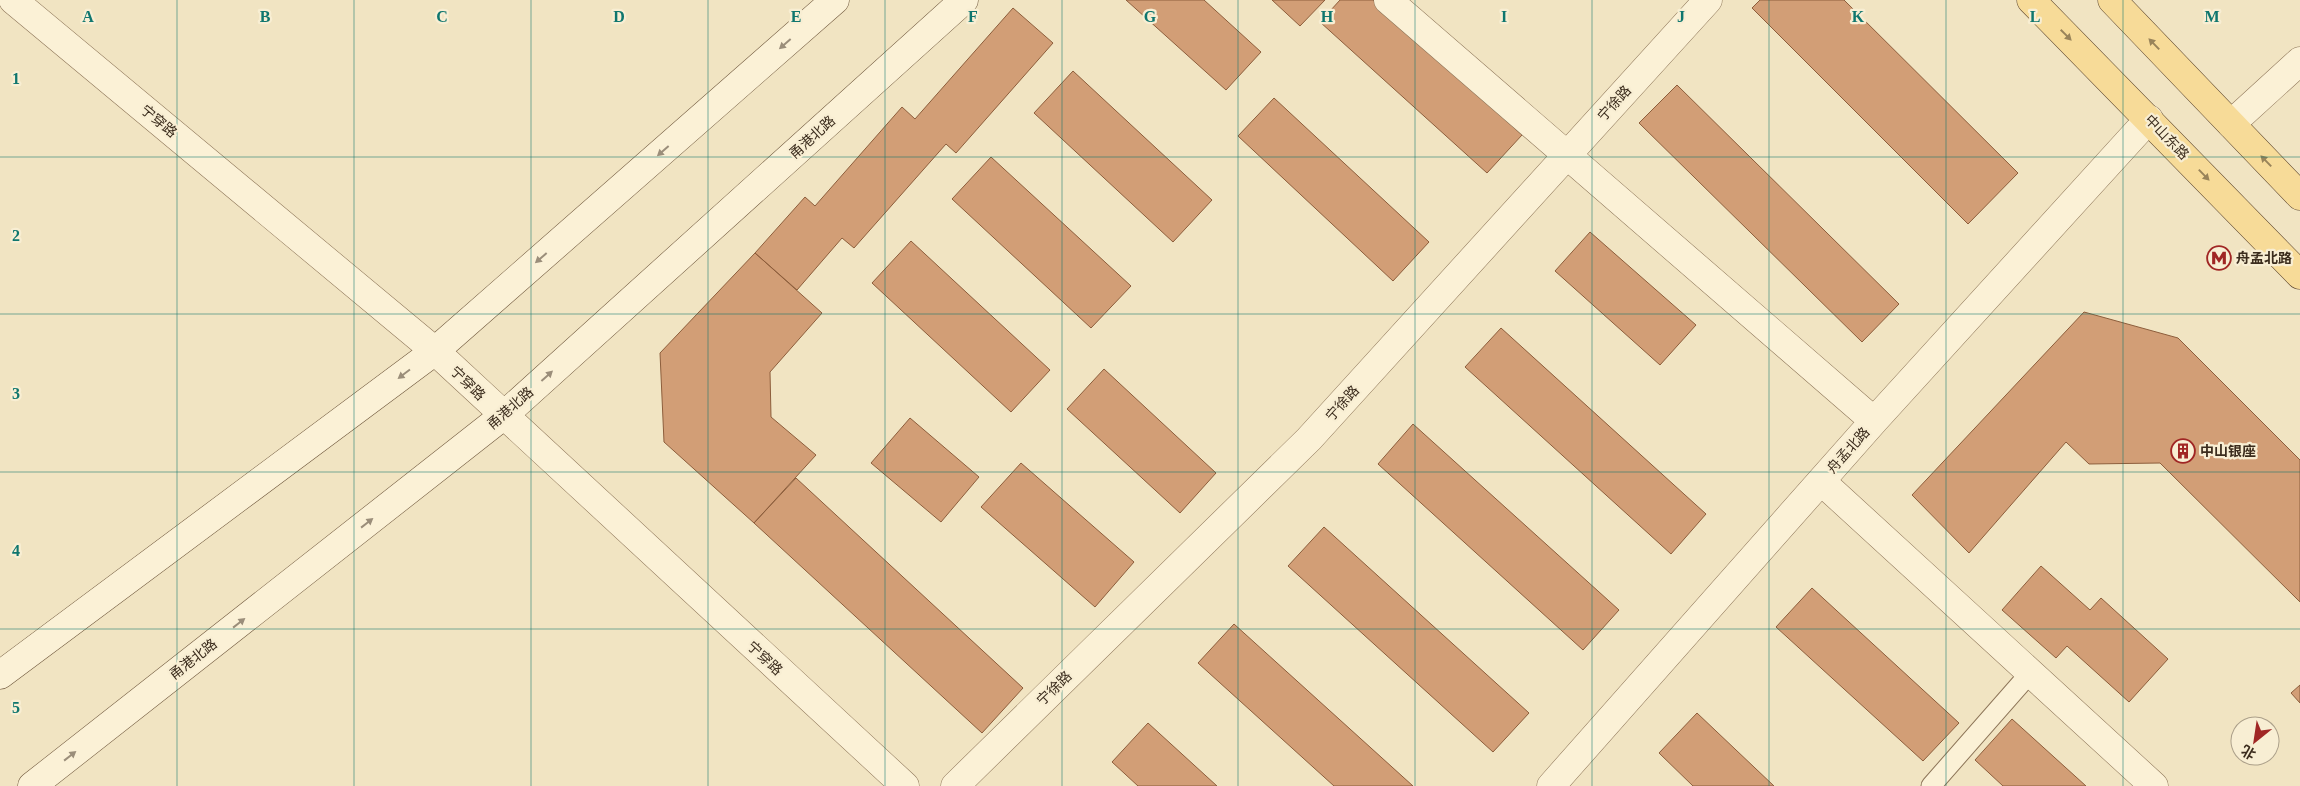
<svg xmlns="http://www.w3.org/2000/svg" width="2300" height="786" font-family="'Times New Roman','Noto Sans SC',serif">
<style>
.building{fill:#d29e76;stroke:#8d5e3c}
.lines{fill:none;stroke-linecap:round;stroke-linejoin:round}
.service-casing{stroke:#8d7558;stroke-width:21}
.minor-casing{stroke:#8d7558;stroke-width:29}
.tertiary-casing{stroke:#8d7558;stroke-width:29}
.secondary-casing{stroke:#6e563b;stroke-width:29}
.primary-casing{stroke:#5a432c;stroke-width:29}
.service{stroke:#fbf1d6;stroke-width:19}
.minor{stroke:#fbf1d6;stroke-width:28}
.tertiary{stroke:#fbf1d6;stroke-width:28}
.secondary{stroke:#fbf1d6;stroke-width:28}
.primary{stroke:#f7db98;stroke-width:28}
.oneway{fill:#99845a}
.oneway2{fill:#9b8e7a}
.grid{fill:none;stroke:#0f766e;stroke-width:1;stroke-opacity:0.55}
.labels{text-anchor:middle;stroke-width:4.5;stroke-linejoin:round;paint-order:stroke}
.street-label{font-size:14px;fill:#3b2c1d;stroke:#f8eed3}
.poi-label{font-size:14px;font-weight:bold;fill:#3b2c1d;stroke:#f8eed3;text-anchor:start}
.grid-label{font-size:16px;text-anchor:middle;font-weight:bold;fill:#0f766e;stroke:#f8eed3;stroke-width:4.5;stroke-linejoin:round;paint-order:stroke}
</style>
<rect width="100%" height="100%" fill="#f1e4c2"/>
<!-- building -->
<path class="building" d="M1126,0H1204L1261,52L1226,90Z
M1272,0H1325L1300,26Z
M1340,0H1373L1522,135L1487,173L1320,22Z
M1760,0H1844L2018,173L1968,224L1752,8Z
M1013,8L1053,43L956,153L946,144L854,248L842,238L797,290L755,253L805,197L815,206L902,107L915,119Z
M1073,71L1212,200L1173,242L1034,113Z
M1677,85L1899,304L1862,342L1639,123Z
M1274,98L1429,242L1393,281L1238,136Z
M991,157L1131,286L1091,328L952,199Z
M1590,232L1696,325L1660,365L1555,271Z
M911,241L1050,370L1011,412L872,283Z
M755,253L822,313L770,372L771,417L816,455L754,523L664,442L660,353Z
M2084,312L2178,338L2300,460V602L2160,463L2089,464L2066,442L1969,553L1912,495Z
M1501,328L1706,514L1671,554L1465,367Z
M1104,369L1216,473L1180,513L1067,409Z
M910,418L979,477L941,522L871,463Z
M1413,424L1619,610L1583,650L1378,464Z
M1021,463L1134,562L1095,607L981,507Z
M796,478L1023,688L982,733L754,523Z
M1324,527L1529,713L1493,752L1288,566Z
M2041,566L2090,610L2101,598L2168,659L2129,702L2067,646L2056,658L2002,610Z
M1812,588L1959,723L1923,761L1776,627Z
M1234,624L1413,786H1334L1198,663Z
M2300,685V703L2291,693Z
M1697,713L1774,786H1693L1659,753Z
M2012,719L2086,786H2003L1975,760Z
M1148,723L1217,786H1138L1112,762Z"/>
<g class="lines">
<!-- service casing -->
<g class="service-casing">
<path id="service" d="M1931,786L2031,672"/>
</g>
<!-- minor casing -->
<g class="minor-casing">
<path id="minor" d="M1388,0L1874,421
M2231,124L2300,61
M1821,481L2154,786
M1551,786L1874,421L2149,119"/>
</g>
<!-- tertiary casing -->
<g class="tertiary-casing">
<path id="tertiary" d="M13,0L435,351L905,786
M955,786L1309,439L1708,0"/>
</g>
<!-- secondary casing -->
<g class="secondary-casing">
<path id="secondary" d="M0,675L435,351L835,0
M32,786L503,416L964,0"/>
</g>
<!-- primary casing -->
<g class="primary-casing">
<path id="primary" d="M2031,0L2300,275
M2112,0L2300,196"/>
</g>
<!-- service -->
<use href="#service" class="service"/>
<!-- minor -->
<use href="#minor" class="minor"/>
<!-- tertiary -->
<use href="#tertiary" class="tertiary"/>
<!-- secondary -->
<use href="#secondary" class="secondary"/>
<!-- primary -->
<use href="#primary" class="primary"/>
</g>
<!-- one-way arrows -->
<defs><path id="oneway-solid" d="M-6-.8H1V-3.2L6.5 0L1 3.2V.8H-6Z" transform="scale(1.25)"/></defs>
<g class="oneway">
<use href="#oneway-solid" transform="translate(2066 35) rotate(45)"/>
<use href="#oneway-solid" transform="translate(2154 44) rotate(-134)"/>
<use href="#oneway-solid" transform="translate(2266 161) rotate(-134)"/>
<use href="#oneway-solid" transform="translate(2204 175) rotate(46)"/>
</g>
<g class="oneway2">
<use href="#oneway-solid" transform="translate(785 44) rotate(139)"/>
<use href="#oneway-solid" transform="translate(663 151) rotate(139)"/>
<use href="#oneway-solid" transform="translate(541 258) rotate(139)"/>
<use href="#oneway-solid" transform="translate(404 374) rotate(143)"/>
<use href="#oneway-solid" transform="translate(547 376) rotate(-42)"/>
<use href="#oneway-solid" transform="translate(367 523) rotate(-38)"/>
<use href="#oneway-solid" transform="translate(239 623) rotate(-38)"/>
<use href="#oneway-solid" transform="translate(70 756) rotate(-38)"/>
</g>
<!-- grid -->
<path class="grid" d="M177,0V786M354,0V786M531,0V786M708,0V786M885,0V786M1062,0V786M1238,0V786M1415,0V786M1592,0V786M1769,0V786M1946,0V786M2123,0V786M0,157H2300M0,314H2300M0,472H2300M0,629H2300"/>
<!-- icons -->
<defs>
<g id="metro-ring" transform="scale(1.25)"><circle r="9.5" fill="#f8eed3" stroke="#a02624" stroke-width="1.5"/><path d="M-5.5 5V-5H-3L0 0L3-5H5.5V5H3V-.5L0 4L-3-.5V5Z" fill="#a02624"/></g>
<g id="building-ring" transform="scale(1.25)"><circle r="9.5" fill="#f8eed3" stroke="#a02624" stroke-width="1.5"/><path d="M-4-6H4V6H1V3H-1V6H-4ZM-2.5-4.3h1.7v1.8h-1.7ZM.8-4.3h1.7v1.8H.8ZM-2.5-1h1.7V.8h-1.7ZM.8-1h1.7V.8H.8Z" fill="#a02624"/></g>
</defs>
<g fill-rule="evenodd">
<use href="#metro-ring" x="2219" y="258"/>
<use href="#building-ring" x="2183" y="451"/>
</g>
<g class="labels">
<!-- street labels -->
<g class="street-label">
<text transform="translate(1614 103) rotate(-48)" y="5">宁徐路</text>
<text transform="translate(159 121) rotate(40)" y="5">宁穿路</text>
<text transform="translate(812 137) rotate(-42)" y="5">甬港北路</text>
<text transform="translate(2167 137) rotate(46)" y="5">中山东路</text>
<text transform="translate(468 383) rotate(44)" y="5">宁穿路</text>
<text transform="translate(1342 403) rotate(-48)" y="5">宁徐路</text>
<text transform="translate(510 408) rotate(-41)" y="5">甬港北路</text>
<text transform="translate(1848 450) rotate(-48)" y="5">舟孟北路</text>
<text transform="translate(765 658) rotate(43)" y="5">宁穿路</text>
<text transform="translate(193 659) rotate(-38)" y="5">甬港北路</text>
<text transform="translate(1054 688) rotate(-44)" y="5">宁徐路</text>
</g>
<!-- poi labels -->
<g class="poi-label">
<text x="2236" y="263">舟孟北路</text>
<text x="2200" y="456">中山银座</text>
</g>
</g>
<g class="grid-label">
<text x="88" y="22">A</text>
<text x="265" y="22">B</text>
<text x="442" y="22">C</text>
<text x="619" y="22">D</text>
<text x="796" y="22">E</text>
<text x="973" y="22">F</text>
<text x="1150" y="22">G</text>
<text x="1327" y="22">H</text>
<text x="1504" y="22">I</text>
<text x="1681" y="22">J</text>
<text x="1858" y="22">K</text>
<text x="2035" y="22">L</text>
<text x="2212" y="22">M</text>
<text x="16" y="84">1</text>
<text x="16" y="241">2</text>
<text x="16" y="399">3</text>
<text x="16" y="556">4</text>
<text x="16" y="713">5</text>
</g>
<!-- north arrow -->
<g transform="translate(2255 741) rotate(210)"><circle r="24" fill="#f8eed3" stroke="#aca08a"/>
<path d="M0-4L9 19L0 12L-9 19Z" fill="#a02624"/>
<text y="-8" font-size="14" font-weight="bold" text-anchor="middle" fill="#3b2c1d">北</text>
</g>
</svg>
